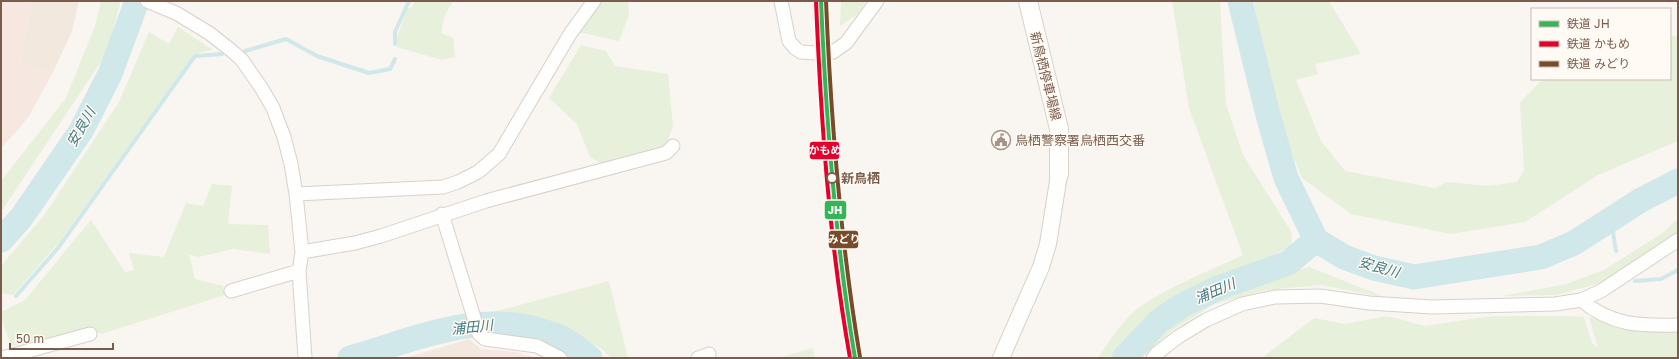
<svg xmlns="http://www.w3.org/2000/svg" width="1679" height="359" font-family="'Golos Text','Noto Sans JP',sans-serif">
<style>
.residential{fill:#f2e8de}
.commercial{fill:#f6e8e1}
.green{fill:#e7f0db}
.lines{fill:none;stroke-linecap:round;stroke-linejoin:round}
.stream{stroke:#d0e8ea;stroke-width:4}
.river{stroke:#d0e8ea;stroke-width:25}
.minor-casing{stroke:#d7d1cb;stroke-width:15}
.tertiary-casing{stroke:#d7d1cb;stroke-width:18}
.secondary-casing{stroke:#d9d2cb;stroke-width:20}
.minor{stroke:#fefefd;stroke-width:13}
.tertiary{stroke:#fefefd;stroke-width:16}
.secondary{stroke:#fefefd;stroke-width:18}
.rail-1-casing{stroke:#fffaf3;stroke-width:7}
.rail-2-casing{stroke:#fffaf3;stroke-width:7}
.rail-3-casing{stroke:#fffaf3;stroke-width:7}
.rail-1{stroke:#36b558;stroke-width:4}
.rail-2{stroke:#e4002b;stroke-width:4}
.rail-3{stroke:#7a4b2a;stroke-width:4}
.stop-dot{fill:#fffaf3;stroke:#7a5c4d;stroke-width:2}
.labels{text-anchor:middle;stroke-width:3;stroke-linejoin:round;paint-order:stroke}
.street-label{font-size:13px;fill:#7a5c4d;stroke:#fffaf3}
.poi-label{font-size:13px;fill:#7a5c4d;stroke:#fffaf3;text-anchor:start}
.stop-label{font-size:13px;font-weight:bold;fill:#7a5c4d;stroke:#fffaf3;text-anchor:start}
.water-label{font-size:14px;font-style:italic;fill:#437c86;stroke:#fffaf3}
.line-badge{stroke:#fffaf3;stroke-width:1.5}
.badge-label{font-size:11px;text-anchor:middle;font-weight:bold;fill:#fff}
</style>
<rect width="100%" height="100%" fill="#f9f5f0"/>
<!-- residential -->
<path class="residential" d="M32,1H79L72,31L53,72L20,65Z
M469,339L481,349L483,358H405Z"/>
<!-- commercial -->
<path class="commercial" d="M1,1H32L20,65L53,72L29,116L19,129L1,148Z
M481,349L516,352L537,358H483Z"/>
<!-- green -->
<path class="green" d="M101,1H121L106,54L1,212V181L66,98L95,26Z
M415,1H454L445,14L441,33L453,38L455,57L442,60L397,47V38L407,9L412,7Z
M602,1H628L629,15L619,41L578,32Z
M841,1H866L859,13L840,26Z
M1172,1H1220L1226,104L1243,155L1292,233L1291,246L1251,266L1183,294L1145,318L1113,353L1110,358H1098C1109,341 1124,318 1141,306C1173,284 1208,272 1243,255L1189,108Z
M1254,1H1329L1361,54L1315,64L1318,74L1296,80L1321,141L1345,171L1435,188L1447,182L1488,186L1517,182L1524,170L1520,102L1543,79H1670V36H1678V141L1598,175L1525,222L1451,234L1351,214L1302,178L1268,96Z
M178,27L213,50L194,54L60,241L13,295L1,293V266L45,214L119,102L149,32L169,44Z
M581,45L606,51L615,66L668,74L673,126L666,145L600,163L590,157L577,124L549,98Z
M212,184L232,186L228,224L268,225L270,254L233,249L198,257L189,254L195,279L223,286L225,295L101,334L91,328L11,346L1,317V312L25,300L91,220L125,272L134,270L129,253L164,257L186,203L203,206Z
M1678,218V233L1600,283L1557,295L1502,296L1566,284L1604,270L1664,232Z
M1309,267L1387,298L1321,285L1266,290L1215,304L1171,331L1142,358H1132L1170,320L1239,289Z
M609,281L628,358H611L602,349L548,321L518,315L490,313Z
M1387,316L1425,326L1492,316H1567L1584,317L1592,343L1598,348L1589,317L1621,328L1678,330V358H1262L1314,318L1345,324Z
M813,348L815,358H777Z"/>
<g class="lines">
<!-- stream -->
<path class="stream" d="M395,44V32L409,1
M245,51L286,39L317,56L369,73L390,69L395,59
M1611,219L1616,251
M1635,281L1661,279L1678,270
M16,296L58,248L195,56L222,54"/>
<!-- river -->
<path class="river" d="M1240,1L1268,115L1286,178L1316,240L1344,257L1374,268L1414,277L1541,257L1574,243L1641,200L1678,181
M1,240L21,218L81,131L110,74L137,1
M350,358C414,340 479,309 545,332C552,334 559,336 565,340C574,345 582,352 590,358
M1124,358L1159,321L1183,305L1218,288L1288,263L1316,240"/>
<!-- minor casing -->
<g class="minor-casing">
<path id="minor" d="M147,1L176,13L209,33L232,51L242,60L262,89L273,108L284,137L291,164L296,194L302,252L299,271L305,358
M781,1L789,41L795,48L801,52L815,53L833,52L846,43L877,1
M296,194L443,187L458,182L478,172L499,154L570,34L594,1
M442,214L479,334L485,339L537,346L560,358
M302,252L355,243L381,236L486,201L666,153L673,146
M231,291L299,271
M1581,300C1612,326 1640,326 1678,325
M2,358L90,334
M698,358L709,354
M1153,358L1157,353L1178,337L1206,320L1242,304L1275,297L1320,296L1369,303L1432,307L1555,304L1581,300L1601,291L1678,240"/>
</g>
<!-- tertiary casing -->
<g class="tertiary-casing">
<path id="tertiary" d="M1001,358L1041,267L1048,244L1059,175"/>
</g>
<!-- secondary casing -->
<g class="secondary-casing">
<path id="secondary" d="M1028,1L1059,129V175"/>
</g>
<!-- minor -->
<use href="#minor" class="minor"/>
<!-- tertiary -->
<use href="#tertiary" class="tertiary"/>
<!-- secondary -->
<use href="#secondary" class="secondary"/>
<!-- rail-1 casing -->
<g class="rail-1-casing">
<path id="rail-1" d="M821,1C826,121 835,240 855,358"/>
</g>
<!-- rail-2 casing -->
<g class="rail-2-casing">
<path id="rail-2" d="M816,1C821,121 829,240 850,358"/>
</g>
<!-- rail-3 casing -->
<g class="rail-3-casing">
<path id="rail-3" d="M826,1C831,121 840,239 860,357"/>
</g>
<!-- rail-1 -->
<use href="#rail-1" class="rail-1"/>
<!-- rail-2 -->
<use href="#rail-2" class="rail-2"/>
<!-- rail-3 -->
<use href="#rail-3" class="rail-3"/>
</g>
<!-- icons -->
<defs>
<g id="civic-ring" transform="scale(1)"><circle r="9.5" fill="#fffaf3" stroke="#a69286" stroke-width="1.5"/><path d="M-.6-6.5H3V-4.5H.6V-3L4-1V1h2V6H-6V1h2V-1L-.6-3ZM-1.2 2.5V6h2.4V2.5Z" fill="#a69286"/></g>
</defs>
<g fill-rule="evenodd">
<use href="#civic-ring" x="1001" y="140"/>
</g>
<!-- markers -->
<circle class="stop-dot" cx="832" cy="178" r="5"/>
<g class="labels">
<!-- street labels -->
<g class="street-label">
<text transform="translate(1046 76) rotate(76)" y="5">新鳥栖停車場線</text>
</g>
<!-- poi labels -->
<g class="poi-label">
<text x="1015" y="145">鳥栖警察署鳥栖西交番</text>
</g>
<!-- stop labels -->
<g class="stop-label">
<text x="841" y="183">新鳥栖</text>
</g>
<!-- water labels -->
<g class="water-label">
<text transform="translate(81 127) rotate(-60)" y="5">安良川</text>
<text transform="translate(1379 267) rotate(16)" y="5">安良川</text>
<text transform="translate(1215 291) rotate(-23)" y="5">浦田川</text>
<text transform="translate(472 327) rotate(-6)" y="5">浦田川</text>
</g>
</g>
<g class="line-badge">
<rect x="809" y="141" width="31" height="19" rx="4" fill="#e4002b"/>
<rect x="824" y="200" width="23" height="20" rx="4" fill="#36b558"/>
<rect x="828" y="230" width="31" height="19" rx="4" fill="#7a4b2a"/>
</g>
<g class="badge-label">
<text x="825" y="154">かもめ</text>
<text x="835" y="214">JH</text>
<text x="844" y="243">みどり</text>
</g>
<!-- border -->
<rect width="1679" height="359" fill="none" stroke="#7a5c4d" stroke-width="4"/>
<!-- legend -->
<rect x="1531" y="8" width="140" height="72" fill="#fffaf3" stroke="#cabbb1"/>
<rect x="1539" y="21" width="20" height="6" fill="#36b558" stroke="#cabbb1"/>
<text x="1567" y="28" font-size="12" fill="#7a5c4d">鉄道 JH</text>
<rect x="1539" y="41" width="20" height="6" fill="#e4002b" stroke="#cabbb1"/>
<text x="1567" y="48" font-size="12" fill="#7a5c4d">鉄道 かもめ</text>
<rect x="1539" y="61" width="20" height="6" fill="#7a4b2a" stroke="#cabbb1"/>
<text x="1567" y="68" font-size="12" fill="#7a5c4d">鉄道 みどり</text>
<!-- scale -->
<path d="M10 343v6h103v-6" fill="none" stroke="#7a5c4d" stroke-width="2"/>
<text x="16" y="343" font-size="12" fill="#7a5c4d" stroke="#fffaf3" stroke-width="3" paint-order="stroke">50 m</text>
</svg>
